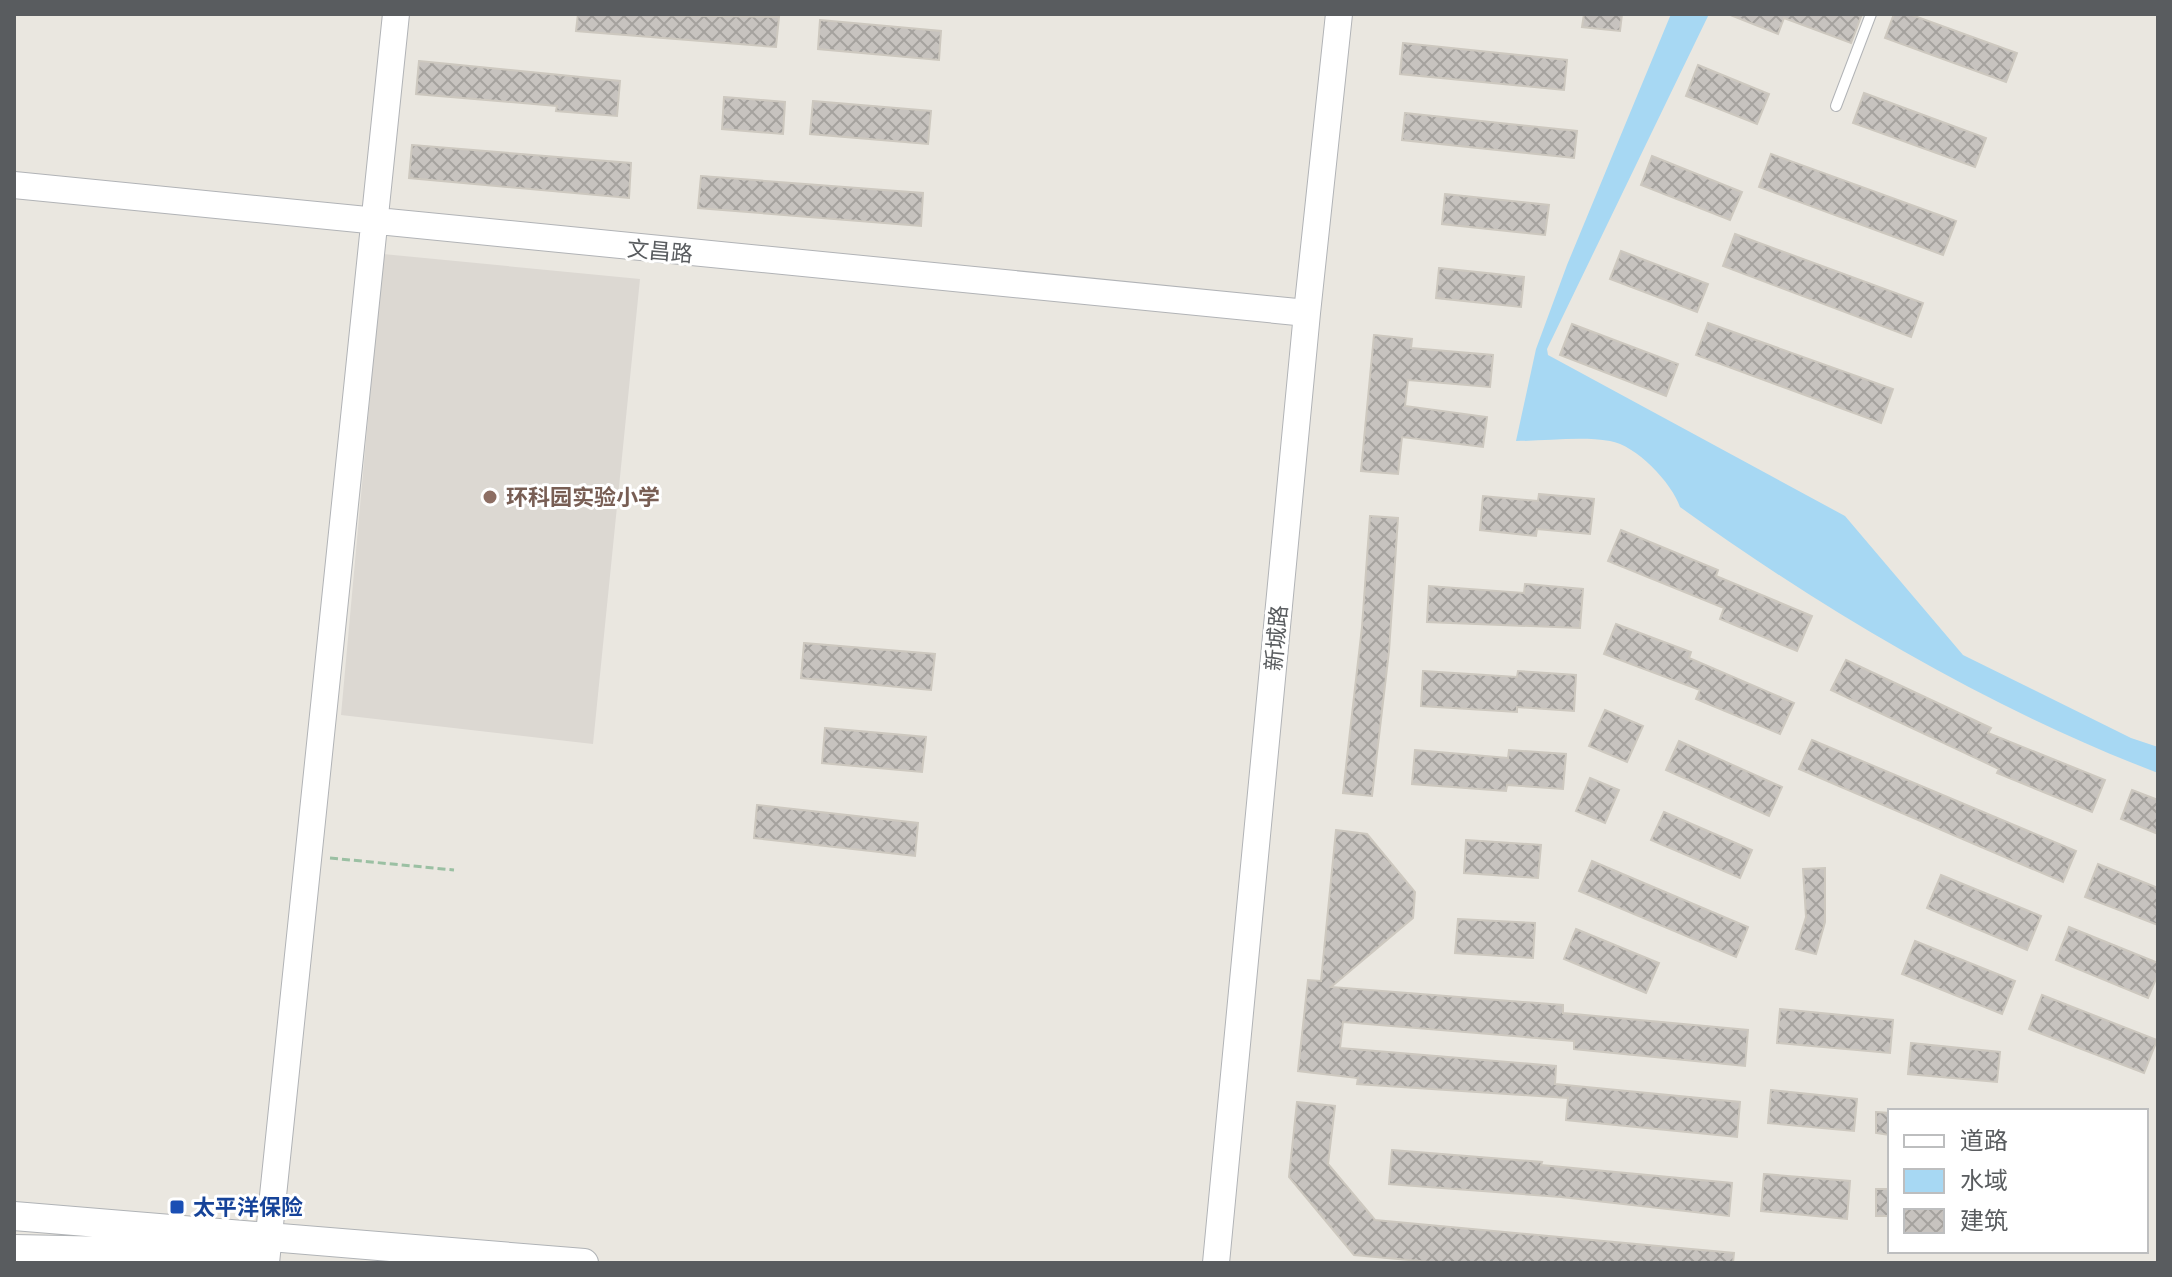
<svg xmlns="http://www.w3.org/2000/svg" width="2172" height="1277" font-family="'Roboto Condensed','Noto Sans SC',sans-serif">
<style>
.education{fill:#dcd8d2}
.water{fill:#a7d8f3}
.building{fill:url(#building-cross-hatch);stroke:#cdc8bf;stroke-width:2}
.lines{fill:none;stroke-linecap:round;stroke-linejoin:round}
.service-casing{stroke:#b1b3b6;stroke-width:12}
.tertiary-casing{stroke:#b1b3b6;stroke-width:28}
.secondary-casing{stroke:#b0b3b6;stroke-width:30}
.path{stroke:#9bc0a3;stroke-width:3;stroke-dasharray:8 4;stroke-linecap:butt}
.service{stroke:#fff;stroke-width:10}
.tertiary{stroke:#fff;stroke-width:26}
.secondary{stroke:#fff;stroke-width:28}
.education-dot{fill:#8d6e63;stroke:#fff;stroke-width:3}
.transit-dot{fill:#1a4fb4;stroke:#fff;stroke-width:3}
.labels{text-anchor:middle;stroke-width:6;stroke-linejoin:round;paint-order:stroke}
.street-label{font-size:22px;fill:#595c5f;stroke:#fff}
.education-label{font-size:22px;font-weight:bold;fill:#785e54;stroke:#fff;text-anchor:start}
.transit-label{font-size:22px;font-weight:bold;fill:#164399;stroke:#fff;text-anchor:start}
</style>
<defs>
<pattern id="building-cross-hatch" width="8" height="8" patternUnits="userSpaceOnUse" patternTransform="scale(2)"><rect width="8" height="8" fill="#c7c3bf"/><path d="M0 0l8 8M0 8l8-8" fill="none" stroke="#a5a29e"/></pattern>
</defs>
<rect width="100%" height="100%" fill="#eae7e0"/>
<!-- education -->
<path class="education" d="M383,254L640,279L593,744L341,715Z"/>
<!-- water -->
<path class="water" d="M1671,14H1709L1547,349L1548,355L1845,516L1963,655L2131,738L2158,747V773C1990,709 1826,612 1680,507C1672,483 1636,445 1610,441C1581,436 1546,441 1516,441L1536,349L1567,265Z"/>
<!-- building -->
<path class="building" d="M578,14L779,17L776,47L576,31Z
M1584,14H1622L1620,31L1582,27Z
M1728,14H1862L1851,43L1784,18L1778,34Z
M1894,14H1909L2017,53L2006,82L1885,38Z
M820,20L941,31L939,60L818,49Z
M1403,43L1567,60L1564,90L1400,74Z
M419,61L620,81L617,116L556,111L557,106L416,94Z
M1698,65L1769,94L1757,124L1686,96Z
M1864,93L1986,138L1975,167L1853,123Z
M724,97L785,102L783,134L722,129Z
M813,101L931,111L928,144L810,134Z
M1405,113L1577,131L1574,158L1402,140Z
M412,145L631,163L629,198L409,178Z
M1771,154L1956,221L1943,255L1759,187Z
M1652,156L1742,192L1730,220L1641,185Z
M701,176L923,193L921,226L698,208Z
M1445,194L1549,205L1545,235L1442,224Z
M1735,234L1923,303L1911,337L1723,266Z
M1621,251L1708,284L1697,312L1610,279Z
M1439,268L1524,277L1521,307L1436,298Z
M1708,323L1893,389L1881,423L1696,355Z
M1572,324L1678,364L1666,396L1560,355Z
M1374,335L1412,339L1411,348L1493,355L1490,387L1408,380L1405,406L1487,417L1483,447L1402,437L1398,474L1361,471Z
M1539,494L1594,499L1590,534L1537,529L1536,536L1480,530L1483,496L1538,501Z
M1370,516L1398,518L1389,651L1372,796L1343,793L1362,627Z
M1621,530L1718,570L1716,576L1812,616L1797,651L1720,619L1724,608L1608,561Z
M1525,584L1583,589L1580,628L1427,622L1429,586L1524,593Z
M1616,624L1691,652L1689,658L1794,703L1780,734L1696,699L1700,690L1604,654Z
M804,643L935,654L931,690L801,678Z
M1846,660L1991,728L1988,733L2105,780L2092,812L1997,773L1999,769L1831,690Z
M1423,671L1517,677L1518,671L1576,675L1574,711L1517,707V712L1421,706Z
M1605,710L1643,726L1627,762L1589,746Z
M825,728L926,737L922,772L822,763Z
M1812,740L2076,851L2063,882L1799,769Z
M1679,741L1782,787L1769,816L1666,770Z
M1415,750L1508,758L1509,750L1566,754L1563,789L1507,785L1506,791L1412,784Z
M1590,778L1619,790L1605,823L1576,811Z
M2132,790L2158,800V834L2121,819Z
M757,805L918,823L915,856L754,838Z
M1664,812L1752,850L1740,878L1651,840Z
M1336,830L1367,834L1415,892L1413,918L1331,987L1563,1005V1013L1748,1030L1745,1066L1574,1049V1041L1343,1022L1340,1048L1556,1066L1555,1084L1740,1102L1737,1137L1566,1120L1568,1098L1357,1084L1358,1078L1298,1071L1308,980L1321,981Z
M1466,840L1541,845L1538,878L1464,873Z
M1592,861L1748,927L1736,957L1579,891Z
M2098,864L2158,888V925L2085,897Z
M1825,868V922L1816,954L1796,949L1806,917L1803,869Z
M1941,875L2041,916L2027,950L1927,908Z
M1458,919L1535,923L1533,958L1455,953Z
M2069,927L2158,963V974L2148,998L2056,960Z
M1576,929L1659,963L1646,993L1564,959Z
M1915,941L2015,981L2002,1014L1902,974Z
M2042,995L2157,1040L2144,1073L2029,1029Z
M1780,1009L1893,1020L1890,1053L1777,1043Z
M1911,1043L2000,1052L1997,1082L1908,1074Z
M1771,1090L1857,1099L1854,1131L1768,1123Z
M1297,1102L1335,1106L1328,1164L1375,1220L1734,1253L1733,1263H1442L1354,1255L1289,1177Z
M1876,1112L1890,1113V1135L1876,1133Z
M1392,1150L1542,1162L1541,1165L1732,1183L1729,1216L1561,1197L1389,1184Z
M1764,1174L1850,1181L1847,1219L1761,1211Z
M1876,1189H1890V1216H1876Z"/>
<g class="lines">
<!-- service casing -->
<g class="service-casing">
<path id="service" d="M1836,106L1871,14"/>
</g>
<!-- tertiary casing -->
<g class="tertiary-casing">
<path id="tertiary" d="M14,185L1307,313
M266,1263L396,14
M1216,1263L1307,313L1339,14"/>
</g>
<!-- secondary casing -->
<g class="secondary-casing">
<path id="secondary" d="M14,1216L584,1263
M14,1249L114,1251L250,1263"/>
</g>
<!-- path -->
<path class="path" d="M330,858L454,870"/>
<!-- service -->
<use href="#service" class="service"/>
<!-- tertiary -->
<use href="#tertiary" class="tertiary"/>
<!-- secondary -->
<use href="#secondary" class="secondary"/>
</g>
<!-- markers -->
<circle class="education-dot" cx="490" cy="497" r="8"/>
<rect class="transit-dot" x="169" y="1199" width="16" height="16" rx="4"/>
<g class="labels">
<!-- street labels -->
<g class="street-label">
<text transform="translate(660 251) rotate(5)" y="8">文昌路</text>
<text transform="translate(1276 638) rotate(-85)" y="8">新城路</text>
</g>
<!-- education labels -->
<g class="education-label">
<text x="506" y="505">环科园实验小学</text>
</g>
<!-- transit labels -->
<g class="transit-label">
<text x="193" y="1215">太平洋保险</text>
</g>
</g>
<!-- border -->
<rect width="2172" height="1277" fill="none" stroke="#595c5f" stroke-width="32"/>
<!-- legend -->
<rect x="1888" y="1109" width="260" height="144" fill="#ffffff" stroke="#bdbebf" stroke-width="2"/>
<rect x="1904" y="1135" width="40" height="12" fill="#ffffff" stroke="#bdbebf" stroke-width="2"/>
<text x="1960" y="1149" font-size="24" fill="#595c5f">道路</text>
<rect x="1904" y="1169" width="40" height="24" fill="#a7d8f3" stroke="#bdbebf" stroke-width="2"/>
<text x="1960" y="1189" font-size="24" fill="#595c5f">水域</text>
<rect x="1904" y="1209" width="40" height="24" fill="url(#building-cross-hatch)" stroke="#bdbebf" stroke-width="2"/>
<text x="1960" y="1229" font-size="24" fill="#595c5f">建筑</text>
</svg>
